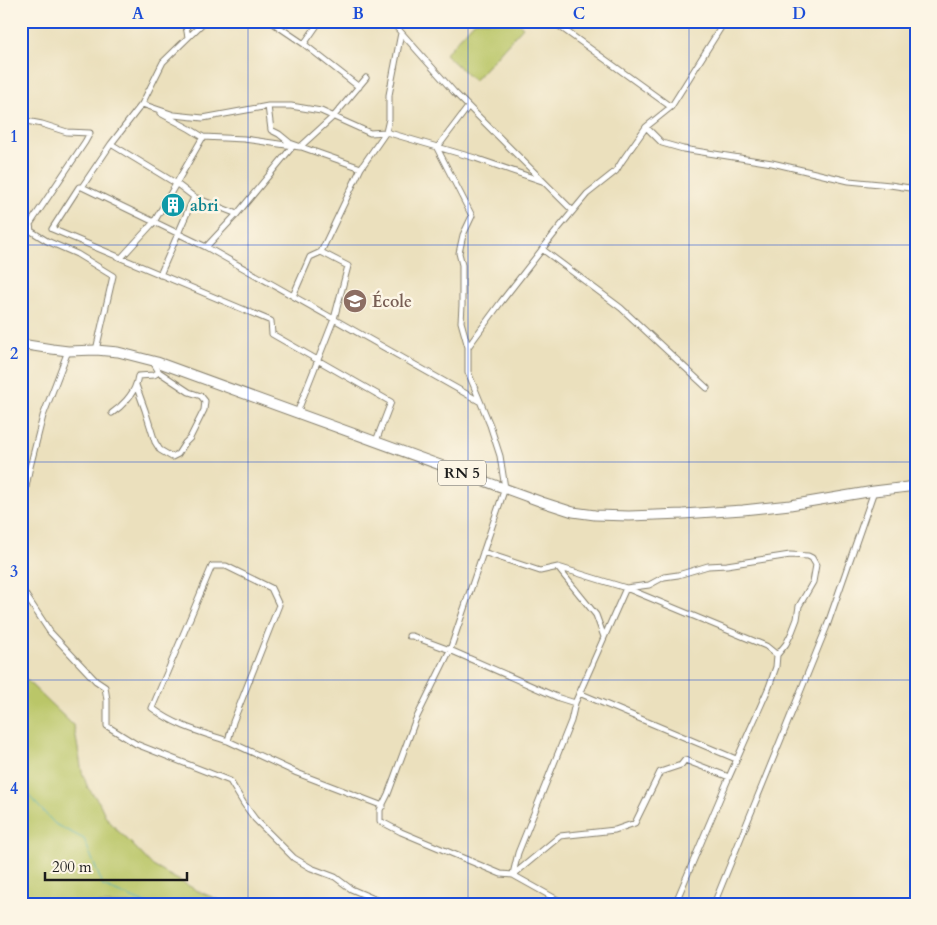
<svg xmlns="http://www.w3.org/2000/svg" width="937" height="925" font-family="Cardo,serif">
<style>
.green{fill:#bac667;stroke:#6b7142}
.lines{fill:none;stroke-linecap:round;stroke-linejoin:round}
.stream{stroke:#3aaab8;stroke-width:1}
.minor-casing{stroke:#847e6c;stroke-width:7}
.primary-casing{stroke:#847e6c;stroke-width:11}
.minor{stroke:#fff;stroke-width:5}
.primary{stroke:#fff;stroke-width:9}
.grid{fill:none;stroke:#1d4ed8;stroke-width:1;stroke-opacity:0.55}
.labels{text-anchor:middle;stroke-width:5;stroke-linejoin:round;paint-order:stroke}
.shield{fill:#fcf5e5;stroke:#5f5d58;stroke-width:1}
.shield-label{font-size:15px;font-weight:bold;fill:#1c1c1c}
.culture-label{font-size:16px;font-weight:bold;fill:#0d838f;stroke:#fcf5e5;text-anchor:start}
.education-label{font-size:16px;font-weight:bold;fill:#785e54;stroke:#fcf5e5;text-anchor:start}
.neatline{fill:none;stroke:#1d4ed8;stroke-width:2}
.grid-label{font-size:16px;text-anchor:middle;font-weight:bold;fill:#1d4ed8}
</style>
<rect width="100%" height="100%" fill="#fcf5e5"/>
<filter id="ink" filterUnits="userSpaceOnUse"><feTurbulence type="fractalNoise" baseFrequency=".02" numOctaves="2"/><feDisplacementMap in="SourceGraphic" scale="10" xChannelSelector="R" yChannelSelector="G"/><feConvolveMatrix kernelMatrix="1 2 1 2 8 2 1 2 1" color-interpolation-filters="sRGB"/></filter>
<filter id="wash" filterUnits="userSpaceOnUse"><feTurbulence type="fractalNoise" baseFrequency=".0096" numOctaves="4" result="noise"/><feDisplacementMap in="SourceGraphic" scale="20" xChannelSelector="R" yChannelSelector="G"/><feGaussianBlur stdDeviation="1.12" result="paint"/><feColorMatrix in="noise" values="0 0 0 0 0 0 0 0 0 0 0 0 0 0 0 0 0 1.4 0 .05"/><feComposite in="paint" operator="in"/></filter>
<g filter="url(#wash)">
<rect width="100%" height="100%" fill="#ebe0bd"/>
<!-- green -->
<path class="green" d="M475,21H517L523,27L474,81L445,54Z
M21,675L74,726L82,772L88,788L99,802L106,817L117,830L130,842L153,866L198,891L228,904H21Z"/>
<g class="lines">
<!-- stream -->
<path class="stream" d="M21,775L25,778V790L30,797L55,824L84,839L103,886L147,904"/>
</g>
</g>
<g filter="url(#ink)">
<g class="lines">
<!-- minor casing -->
<g class="minor-casing">
<path id="minor" d="M185,21L188,37
M205,21L163,62L142,104L111,144L82,187H79L52,229L271,321L272,334L391,402L376,441
M270,21L304,44L359,87
M391,21L454,92L573,211
M552,21L671,107
M304,44L320,21
M142,104L174,115L203,118L268,106H291L321,111L370,133L386,132L475,158L542,181
M268,106L271,130L279,134L290,143L361,168
M160,113L190,129L203,137L244,139L293,146
M21,120L42,124L67,132L90,133L85,142L30,224L31,231L47,241L77,254L113,276L96,350
M646,127L662,143L683,149L772,163L849,181L890,185L916,189
M111,144L177,184L194,197L237,214
M82,187L206,247L479,401
M206,247L237,214L293,146L300,147L334,116L366,78
M542,249L621,308L707,388
M121,258L154,222L203,137
M160,275L194,197
M293,296L310,257L321,252L361,168L386,132L389,119V95L401,33
M468,347L461,322L462,305V265L459,253L463,235L472,216L437,148L468,107
M136,385L145,410L155,442L160,450L172,457L178,454L185,443L190,438L204,410L205,401L201,396L189,392L159,372
M112,413C121,407 133,395 136,384C137,382 137,379 138,376L154,375L159,372L153,362
M297,413L334,319L348,266L321,252
M21,514L29,471L43,416L68,351
M483,552L540,571L558,567L626,588L575,703L571,721L518,853L513,874
M558,568L596,615L604,637
M21,588L50,632L96,681L105,687L107,700V726L136,744L230,781L244,804L255,819L294,858L311,868L335,877L351,889L379,901L383,904
M626,588L649,585L664,577L678,575L708,566L727,565L790,555L808,556L812,558L816,565L813,582L799,606L797,619L792,632L786,644L777,655
M409,636H412L450,650L559,698L575,703
M579,693L736,759
M228,741C200,732 176,726 152,708L212,566H226L271,588L279,605L233,722L228,741L297,773L383,806
M513,875L560,836L615,830L635,823L660,772L681,765L685,760L729,777L769,687L776,667L777,655L766,646L626,588
M565,904L513,875L501,874L401,832L380,821V810L388,794L415,721L450,650L505,488L500,456L490,425L468,372V347L501,302L558,229L587,194L616,171L622,161L646,127L671,107L725,21
M675,904L729,777
M714,904L827,626L874,491"/>
</g>
<!-- primary casing -->
<g class="primary-casing">
<path id="primary" d="M21,344L52,349L68,351L96,350L118,352L157,362L542,502L573,512L595,515L629,516L683,514L743,510L790,505L874,491L916,486"/>
</g>
<!-- minor -->
<use href="#minor" class="minor"/>
<!-- primary -->
<use href="#primary" class="primary"/>
</g>
</g>
<!-- grid -->
<path class="grid" d="M248,21V904M468,21V904M689,21V904M21,245H916M21,462H916M21,680H916"/>
<!-- icons -->
<defs>
<g id="building-disc" transform="scale(1.25)"><circle r="9.5" fill="#0f9aa8" stroke="#fcf5e5"/><path d="M-4-6H4V6H1V3H-1V6H-4ZM-2.5-4.3h1.7v1.8h-1.7ZM.8-4.3h1.7v1.8H.8ZM-2.5-1h1.7V.8h-1.7ZM.8-1h1.7V.8H.8Z" fill="#fff"/></g>
<g id="school-disc" transform="scale(1.25)"><circle r="9.5" fill="#8d6e63" stroke="#fcf5e5"/><path d="M0-5L7-2L0 1L-7-2ZM-4 1L0 2.5L4 1V4Q0 6-4 4Z" fill="#fff"/></g>
</defs>
<g fill-rule="evenodd">
<use href="#building-disc" x="173" y="205"/>
<use href="#school-disc" x="355" y="301"/>
</g>
<g class="labels">
<!-- shield labels -->
<rect class="shield" x="438" y="460.5" width="48" height="25" rx="4"/>
<g class="shield-label">
<text x="462" y="478">RN 5</text>
</g>
<!-- culture labels -->
<g class="culture-label">
<text x="190" y="211">abri</text>
</g>
<!-- education labels -->
<g class="education-label">
<text x="372" y="307">École</text>
</g>
</g>
<!-- margin -->
<rect width="937" height="925" fill="none" stroke="#fcf5e5" stroke-width="55"/>
<!-- scale -->
<path d="M45 872v8h142v-8" fill="none" stroke="#1c1c1c" stroke-width="2.5"/>
<text x="52" y="872" font-size="15" fill="#1c1c1c" stroke="#fcf5e5" stroke-width="4" paint-order="stroke">200 m</text>
<rect x="28" y="28" width="882" height="870" class="neatline"/>
<g class="grid-label">
<text x="138" y="19">A</text>
<text x="358" y="19">B</text>
<text x="579" y="19">C</text>
<text x="799" y="19">D</text>
<text x="14" y="142">1</text>
<text x="14" y="359">2</text>
<text x="14" y="577">3</text>
<text x="14" y="794">4</text>
</g>
</svg>
